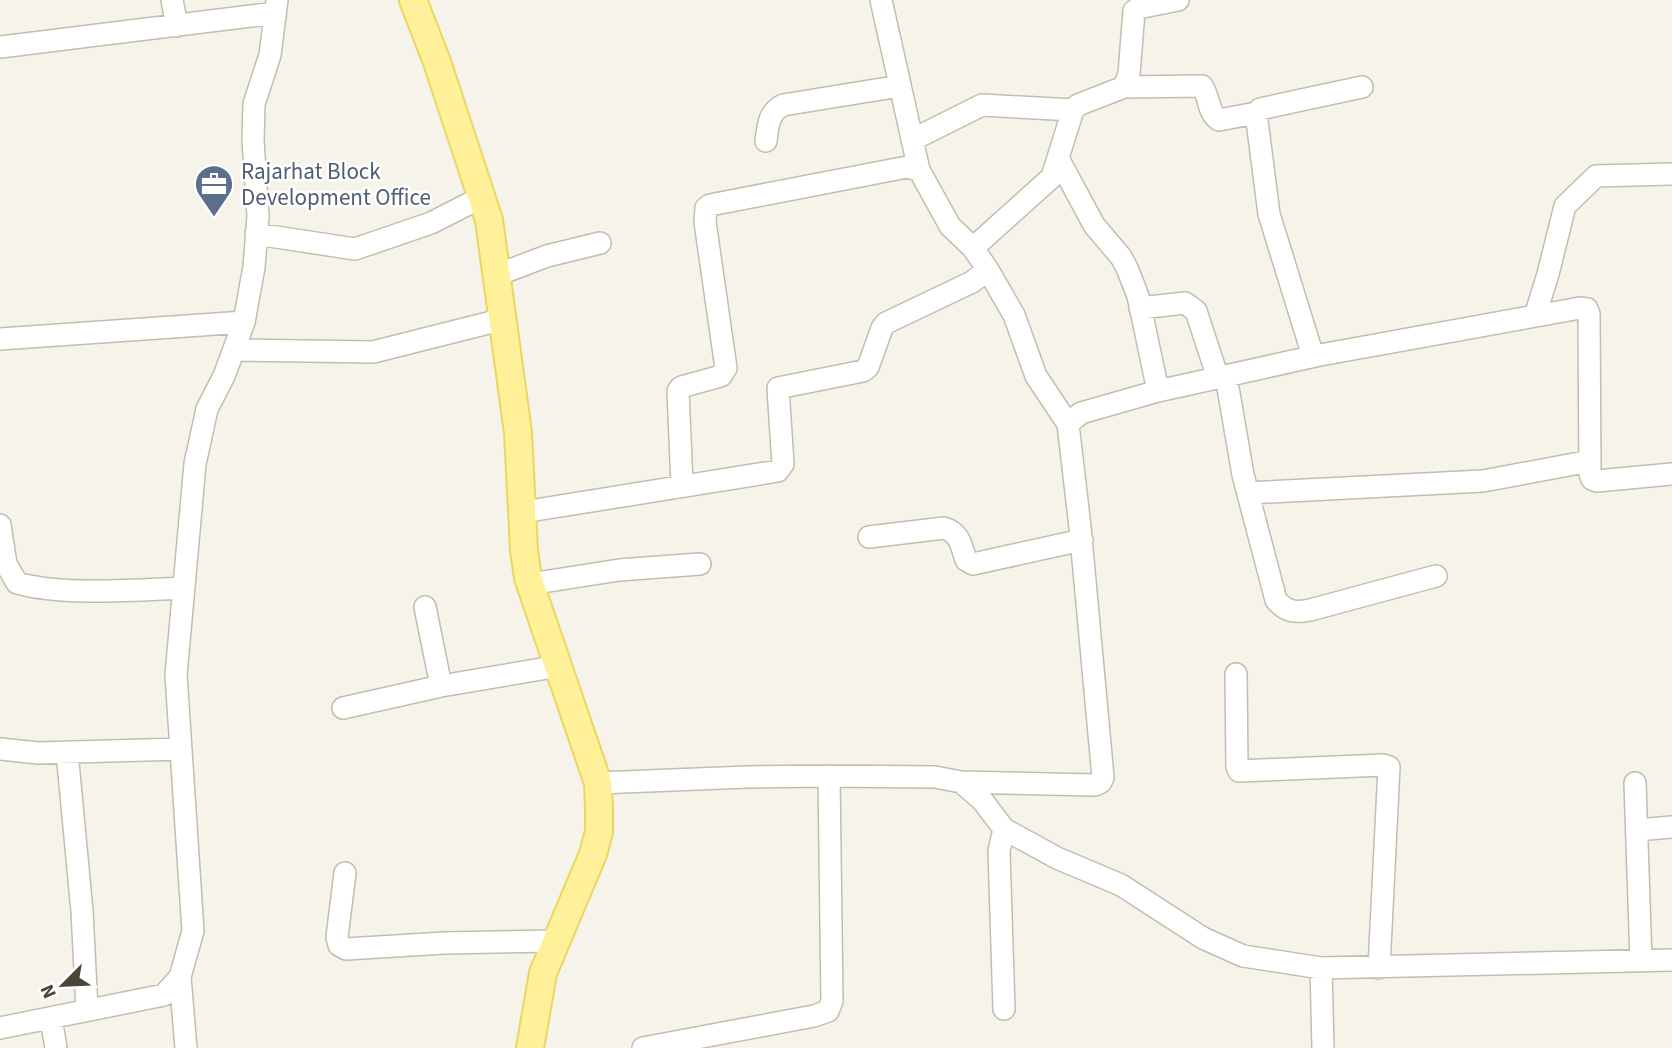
<svg xmlns="http://www.w3.org/2000/svg" width="1672" height="1048" font-family="'Source Sans 3',sans-serif">
<style>
.lines{fill:none;stroke-linecap:round;stroke-linejoin:round}
.minor-casing{stroke:#c2beac;stroke-width:24}
.major-casing{stroke:#ebd563;stroke-width:30}
.minor{stroke:#fff;stroke-width:21}
.major{stroke:#fff19a;stroke-width:26}
.labels{text-anchor:middle;stroke-width:5;stroke-linejoin:round;paint-order:stroke}
.service-label{font-size:23px;fill:#4e5e75;stroke:#fff;text-anchor:start}
</style>
<rect width="100%" height="100%" fill="#f6f4ea"/>
<g class="lines">
<!-- minor casing -->
<g class="minor-casing">
<path id="minor" d="M172,0L177,26
M881,0L919,170
M0,47L275,13
M1124,87L1202,86C1210,97 1207,112 1219,120L1256,113
M912,140L982,105L1073,110
M766,141C768,126 768,113 783,105L900,86
M1059,160L1094,225L1121,257L1127,268L1138,296L1158,391
M256,234L355,249L431,223L482,197
M973,248L1052,177L1073,110L1078,105L1124,87L1129,74L1134,11L1138,8L1178,0
M497,275L547,256L600,243
M1140,308L1185,303L1196,311L1218,378
M1535,316L1548,274L1565,206L1596,176L1672,174
M0,339L244,322
M235,350L373,352L504,319
M1313,356L1269,214L1256,113L1260,109L1362,87
M1226,376L1243,475L1276,600C1286,612 1295,613 1310,610L1436,576
M682,485L678,391L681,387L721,376L726,368L705,222L706,208L710,205L907,167L919,170L950,226L973,248L988,270L1014,315L1036,376L1068,424
M1248,493L1483,481L1590,461
M523,512L778,471L783,464L778,388L863,371L868,367L882,328L886,323L972,282L988,270
M0,525L6,564L17,583C62,596 135,590 183,588
M869,537L944,528C960,533 961,545 966,560L973,564L1082,540
M530,584L619,570L700,564
M425,607L441,686
M1236,674L1237,767L1239,771L1383,765L1389,767L1379,968
M343,708L441,686L559,666
M0,749L38,753L181,749
M67,752L82,911L87,1010
M961,782L1095,785L1101,782L1103,777L1080,527L1068,424L1081,413L1158,391L1320,355L1580,308L1587,309L1589,314L1590,474L1592,479L1597,481L1672,474
M598,783L747,777L829,776L935,777L961,782L982,800L1004,829L1057,858L1121,885L1203,938L1243,956L1321,968L1672,960
M1635,783L1641,961
M1637,830L1672,827
M345,873L337,937L339,945L346,949L444,943L555,941
M1321,968L1323,1048
M180,977L186,1048
M1004,1009L999,851L1004,829
M51,1018L56,1048
M0,1028L164,995L180,977L193,931L176,675L195,464L207,409L224,376L244,322L254,267L258,216L253,140L254,104L270,55L277,0
M643,1048L814,1016L828,1011L832,1001L829,776"/>
</g>
<!-- major casing -->
<g class="major-casing">
<path id="major" d="M413,0L437,62L489,220L518,433L524,550L528,578L598,783L599,809V832L593,854L543,973L530,1048"/>
</g>
<!-- minor -->
<use href="#minor" class="minor"/>
<!-- major -->
<use href="#major" class="major"/>
</g>
<!-- icons -->
<defs>
<g id="office-pin" transform="scale(2.0125)"><path d="M0 17L-7.5 6A9.5 9.5 0 1 1 7.5 6Z" fill="#5c6f8a" stroke="#fff"/><path d="M-6-3h4V-5.5h4V-3h4V5H-6ZM-1-4.5V-3h2v-1.5ZM-6 0V1H6V0Z" fill="#fff"/></g>
</defs>
<g fill-rule="evenodd">
<use href="#office-pin" x="214" y="184"/>
</g>
<g class="labels">
<!-- service labels -->
<g class="service-label">
<text x="241" y="179">Rajarhat Block<tspan x="241" dy="26">Development Office</tspan></text>
</g>
</g>
<!-- north arrow -->
<g transform="translate(63 985) rotate(246)" stroke="#ffffff" stroke-width="5" paint-order="stroke">
<path d="M0-5L12 26L0 18L-12 26Z" fill="#4a4637"/>
<text y="-10" font-size="19" font-weight="bold" text-anchor="middle" fill="#4a4637">N</text>
</g>
</svg>
